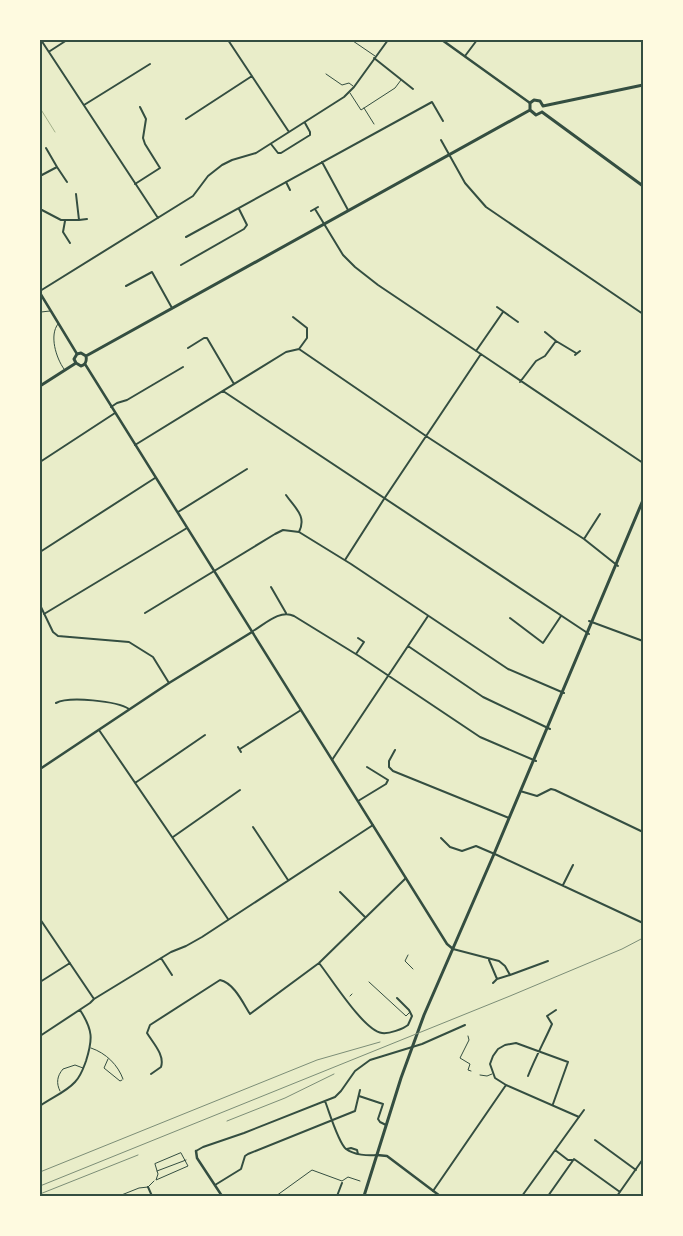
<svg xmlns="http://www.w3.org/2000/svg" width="683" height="1236" font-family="Arial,sans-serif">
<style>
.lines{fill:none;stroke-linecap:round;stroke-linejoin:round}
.stream{stroke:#a3b18a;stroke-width:1}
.service{stroke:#344e41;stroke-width:1}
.pedestrian{stroke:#344e41;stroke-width:1}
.minor{stroke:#344e41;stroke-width:2}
.tertiary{stroke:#344e41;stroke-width:2.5}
.primary{stroke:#344e41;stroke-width:3}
.rail{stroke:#7c8e77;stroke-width:1}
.neatline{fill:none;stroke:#344e41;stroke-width:2}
</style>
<rect width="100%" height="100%" fill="#e9edc9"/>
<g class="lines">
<!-- stream -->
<path class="stream" d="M40,108L55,132"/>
<!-- service -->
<path class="service" d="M353,41L375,56
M326,74L342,85L349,83L353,86
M350,93L361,110L395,88L401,80
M364,108L374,124
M40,311L41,312L50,311
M58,324C49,335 56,358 64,369
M468,1036L469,1040L460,1058L470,1064L468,1070L471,1071
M91,1048C106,1053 118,1065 123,1079
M108,1059L104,1068L120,1081L122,1080
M480,1075L487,1076L492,1074
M60,1091C56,1083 57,1076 63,1069L75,1065L83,1068
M181,1153L188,1166L156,1180L158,1174L155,1164Z
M157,1171L186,1160
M119,1196L139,1188L148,1187L154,1181
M276,1196L312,1170L342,1181L348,1177L360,1181"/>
<!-- pedestrian -->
<path class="pedestrian" d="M408,955L405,961L413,969
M369,982L406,1016L410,1012
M350,996L352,994"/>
<!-- minor -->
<path class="minor" d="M41,40L158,218
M228,40L289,132
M50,51L67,40
M465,56L477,40
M374,58L413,89
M84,105L150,64
M186,119L252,76
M441,140L465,183L486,207L643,314
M271,144L278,153H281L310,135V132L305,123
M322,162L348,210
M57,167L67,182
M40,176L57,167L46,148
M286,182L290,190
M135,184L160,168L145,144L143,138L146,119L140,107
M40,209L61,220H79L76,194
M315,209L343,255L355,267L378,285L643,463
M311,211L318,207
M79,220L87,219
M65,221L63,232L70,243
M186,237L432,102L443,121
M181,265L244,229L247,225L239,209
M126,286L152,272L172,308
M40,291L193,196L208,176L222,165L232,160L256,153L344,97L354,87L388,40
M497,307L518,322
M293,317L307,328V338L299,349
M545,332L556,341
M188,348L204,338H207L234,384
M476,351L503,312
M575,355L580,351
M520,382L536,361L545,356L556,341L576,353
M223,391L589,634
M111,407L117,403L127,400L183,367
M135,445L286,352L299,349L426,436L584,539L618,566
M40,462L115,413
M286,495C295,508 307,516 299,532
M178,512L247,469
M584,539L600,514
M40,552L155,478
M345,560L384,499L481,354
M271,587L286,613
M40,605L53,632L58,636L129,642L153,657L169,683
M145,613L275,534L283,530L299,532L351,564L508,669L564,693
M44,614L187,528
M510,618L543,643L561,616
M589,621L643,641
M253,631C265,624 280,609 294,616L359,656L480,737L536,761
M408,646L483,697L550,729
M356,654L364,642L358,638
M56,703C69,696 117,701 129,709
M99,730L228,919
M238,747L241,752
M240,749L301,710
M395,750L389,761V767L393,771L509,818
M332,760L428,616
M135,783L205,735
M520,791L537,796L551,789L555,790L643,832
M358,801L386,784L388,780L367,767
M253,827L288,880
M173,837L240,790
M441,838L450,847L462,851L476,846L497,855L643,923
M563,885L573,865
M340,892L365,917
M40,919L94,999
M453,949L499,961L505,966L510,975L497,979
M161,958L172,975
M489,960L497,979L493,983
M319,963C331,978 364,1031 382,1033C389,1034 403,1029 408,1025L412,1016L409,1010L397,998
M510,975L548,961
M40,982L70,963
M40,1036L90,1003L94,999L171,952L186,946L202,937L373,825
M151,1074L161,1067C165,1055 153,1043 147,1033L150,1025L220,980C234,983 243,1003 250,1014L319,963L406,878
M528,1076C535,1058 544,1042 552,1024L547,1016L556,1010
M359,1096L383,1104L378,1119L380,1122L386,1125
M325,1101C329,1111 338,1142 346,1149C354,1155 368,1156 377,1155
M553,1104L568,1062L516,1043L505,1045L498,1049L493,1056L490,1064L495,1078L506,1085L579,1117
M40,1106C51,1098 66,1092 75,1082C81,1076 83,1069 86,1061C93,1039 93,1030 80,1010
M595,1140L636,1170
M347,1149L351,1148L357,1150L358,1154
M555,1150L568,1160H572
M196,1151L203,1147L244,1133L335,1097L341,1091L355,1071L370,1060L422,1044L465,1025
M215,1185L241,1169L245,1156L248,1154L355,1111L360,1090
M148,1187L152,1196
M433,1191L506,1085
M337,1196L342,1183
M522,1196L584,1110
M548,1196L574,1159L620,1192
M617,1196L643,1159"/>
<!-- tertiary -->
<path class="tertiary" d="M442,40L530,103
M40,293L77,354
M85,364L447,944L453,949
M40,769L169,683L252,632
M196,1151L197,1158L222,1196
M377,1155L387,1156L440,1196"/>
<!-- primary -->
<path class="primary" d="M543,106L643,85
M530,110V103L534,100L540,101L543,106
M530,110L536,115L542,112
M542,112L643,186
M86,356L530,110
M76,363L74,359L77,354L81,353L86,356
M76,363L81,366C85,365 87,361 86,356
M40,386L76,363
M364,1196L401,1078L424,1015L494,854L643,500"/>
<!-- rail -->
<path class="rail" d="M227,1121L285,1098L334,1074
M40,1172L317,1060L380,1042
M40,1186L510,996L622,949L643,938
M40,1194L138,1155"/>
</g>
<!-- border -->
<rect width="683" height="1236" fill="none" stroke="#fefae0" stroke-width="82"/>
<rect x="41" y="41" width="601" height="1154" class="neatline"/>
</svg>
